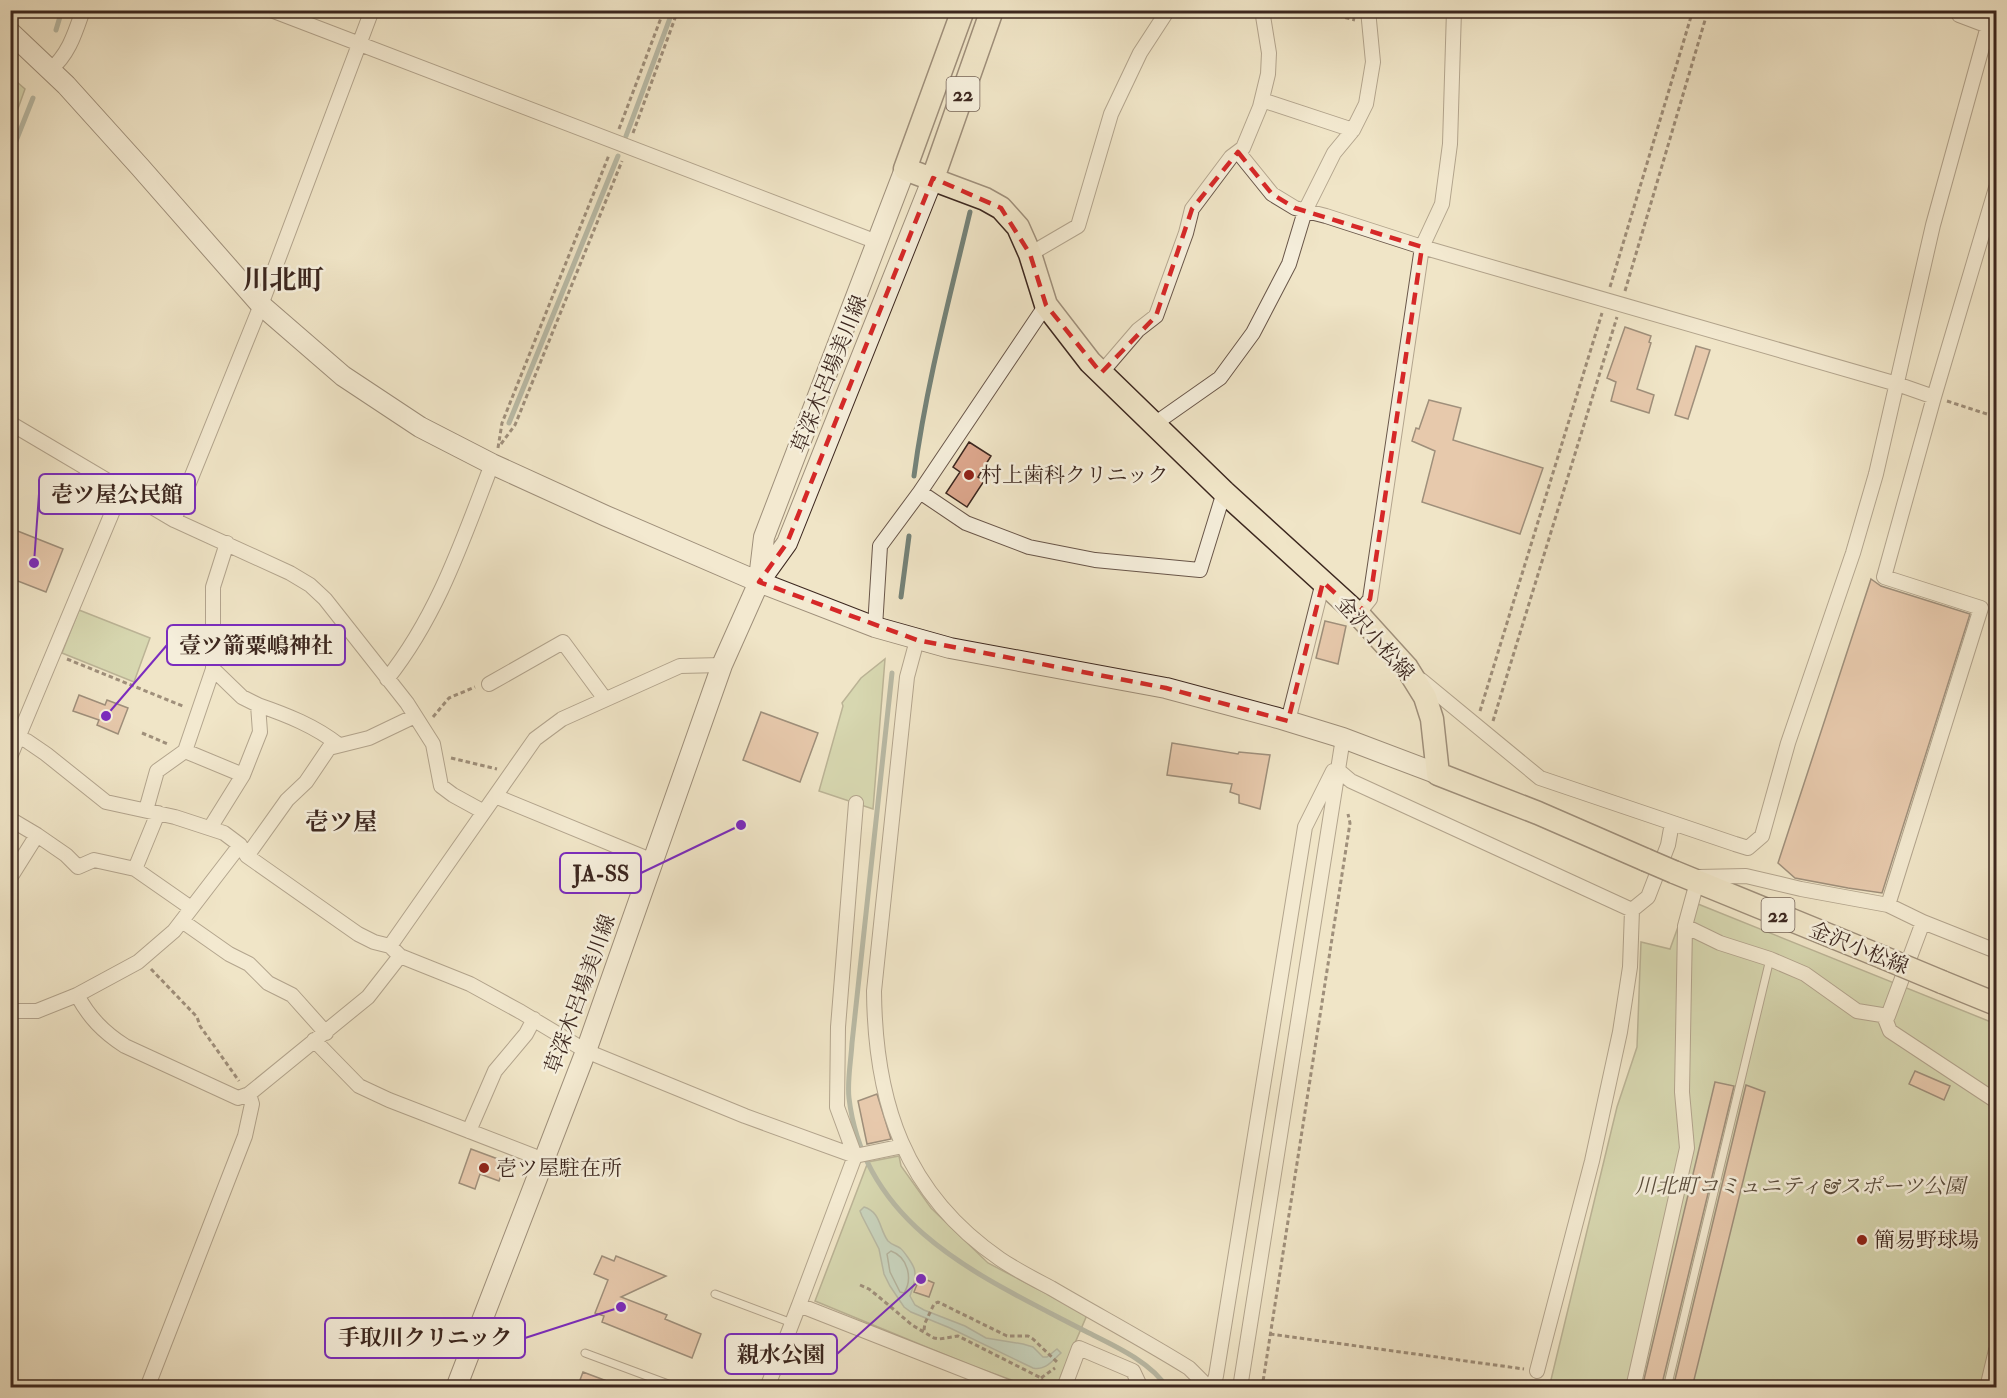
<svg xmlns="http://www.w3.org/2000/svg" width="2007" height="1398" font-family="'IM FELL Double Pica','Noto Serif JP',serif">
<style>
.green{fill:#b8c596;stroke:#7a765a;stroke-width:1.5}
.water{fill:#9abfb3;stroke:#748278;stroke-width:1.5}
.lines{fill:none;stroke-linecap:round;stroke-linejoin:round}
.shore{stroke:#6b7369;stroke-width:1.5}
.stream{stroke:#748278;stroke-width:5}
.building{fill:#dca68c;stroke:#3c271f;stroke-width:1.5}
.lane-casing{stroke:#695649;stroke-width:9}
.street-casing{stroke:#695649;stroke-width:16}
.secondary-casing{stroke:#3c271f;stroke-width:22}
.primary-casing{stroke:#3c271f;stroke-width:25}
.path{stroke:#3c271f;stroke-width:3;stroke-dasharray:4.5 3;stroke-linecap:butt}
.lane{stroke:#f5eedb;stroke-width:7}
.street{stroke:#f5eedb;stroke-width:14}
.secondary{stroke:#f5eedb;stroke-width:20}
.primary{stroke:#f0e5c7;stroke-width:22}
.primary-bridge-casing{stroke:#3c271f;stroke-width:25;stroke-linecap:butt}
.primary-bridge{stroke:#f0e5c7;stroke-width:22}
.marked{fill:none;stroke:#d62828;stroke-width:4.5;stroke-dasharray:12 8;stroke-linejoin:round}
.poi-dot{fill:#8f2418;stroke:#f5eedb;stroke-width:2}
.labels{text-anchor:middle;stroke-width:5;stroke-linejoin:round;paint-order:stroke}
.shield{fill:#f5eedb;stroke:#746357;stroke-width:1.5}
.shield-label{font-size:20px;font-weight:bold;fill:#3c271f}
.street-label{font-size:21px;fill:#3c271f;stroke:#f5eedb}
.poi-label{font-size:21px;fill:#3c271f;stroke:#f5eedb;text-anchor:start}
.park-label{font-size:21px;font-style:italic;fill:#5b4e3d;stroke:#f5eedb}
.quarter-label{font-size:24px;font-weight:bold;fill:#3c271f;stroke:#f5eedb}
.district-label{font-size:27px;font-weight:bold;fill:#3c271f;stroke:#f5eedb}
.leader{fill:none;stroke:#7b2cbf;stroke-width:2}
.callout-dot{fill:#7b2cbf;stroke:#f5eedb;stroke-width:2}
.callout{fill:#f5eedb;stroke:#7b2cbf;stroke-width:2}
.callout-label{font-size:22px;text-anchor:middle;font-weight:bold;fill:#3c271f}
</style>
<rect width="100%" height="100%" fill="#f0e5c7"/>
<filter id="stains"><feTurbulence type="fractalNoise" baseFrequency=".00333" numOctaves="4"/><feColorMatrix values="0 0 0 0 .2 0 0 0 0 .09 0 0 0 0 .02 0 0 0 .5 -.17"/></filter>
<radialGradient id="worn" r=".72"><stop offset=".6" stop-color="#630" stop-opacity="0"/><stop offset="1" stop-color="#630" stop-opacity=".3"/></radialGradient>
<!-- green -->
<path class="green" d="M10,76L25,89L16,114L11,110Z
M79,610L150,638L134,682L62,653Z
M885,659L873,809L819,791L843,706L842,703L861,678Z
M1698,904L1996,1024L1995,1387L1549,1388L1617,1107L1637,1047L1641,942L1670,949L1678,927Z
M899,1156L901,1166L931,1208L988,1263L1087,1315L1056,1387H1031L970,1365L815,1301L868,1162Z"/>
<!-- water -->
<path class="water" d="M864,1207C881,1212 879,1229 888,1241C892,1245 895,1245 900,1248C904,1251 912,1263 914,1268C917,1277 913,1287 910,1296L915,1305L924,1310L965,1326L986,1338L1023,1344L1033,1347L1043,1357H1047L1057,1349L1061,1353C1052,1361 1045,1371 1033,1368L950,1328L911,1312L904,1307L890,1286L884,1274L879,1249L862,1216L860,1211Z"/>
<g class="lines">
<!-- shore -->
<path class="shore" d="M891,1251C908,1257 913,1279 904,1293L900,1292L890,1272L887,1254Z"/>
<!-- stream -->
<path class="stream" d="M56,30L62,10
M626,136L673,10
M10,156L33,98
M509,423L618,156
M914,476C926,386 949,300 970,212
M901,597L909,536
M892,673L852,1043C851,1061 847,1081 849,1098C864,1228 984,1278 1085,1331C1111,1344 1152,1362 1167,1388"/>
</g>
<!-- building -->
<path class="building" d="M1625,327L1651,336L1649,342L1651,343L1637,389L1654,395L1649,413L1611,401L1616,382L1607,378Z
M1696,346L1710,350L1688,419L1675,415Z
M1429,400L1461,408L1453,440L1543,468L1520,534L1422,502L1435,451L1412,441L1416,428L1419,429Z
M969,442L991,456L978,477L984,481L967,507L946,493L960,472L953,467Z
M10,528L63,549L46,592L10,578Z
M1871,579L1881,586L1970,614L1882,893L1848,888L1795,878L1778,863Z
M1325,621L1346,626L1338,664L1316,658Z
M79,695L105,705L107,700L128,708L118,734L97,725L99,720L73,711Z
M761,712L818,733L800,782L743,760Z
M1172,743L1238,754L1239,752L1270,755L1260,809L1239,803V795L1230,792L1232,784L1167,775Z
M1915,1071L1950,1086L1944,1100L1909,1084Z
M1715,1082L1734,1086L1661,1388H1642Z
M1746,1085L1765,1092L1692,1388H1673Z
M877,1094L891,1139L867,1144L858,1101Z
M471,1149L506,1162L499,1181L480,1174L475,1189L459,1183Z
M602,1256L614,1261L616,1256L666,1276L621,1297L667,1315L665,1319L701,1334L692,1358L602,1322L604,1316L595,1313L608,1280L594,1274Z
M920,1277L934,1283L929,1297L914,1292Z
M583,1372L620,1386L619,1388H577Z"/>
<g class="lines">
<!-- lane casing -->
<g class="lane-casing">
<path id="lane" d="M715,1294L792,1323
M585,1353L679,1388
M1667,1388L1770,959"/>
</g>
<!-- street casing -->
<g class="street-casing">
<path id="street" d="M271,10L877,242
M50,70C69,54 75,33 83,10
M1262,100L1353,130
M1238,152L1272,194L1295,208L1326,216L1422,247L1897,384L1934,397
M1030,254L1078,226L1111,114L1140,53L1168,10
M1101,373L1138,330L1156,316L1186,233L1192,209L1231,157L1243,148L1260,107L1268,74L1269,53L1262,10
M10,423L174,520L290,573L310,585L325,599L407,703L433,744L441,786L453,795L484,812
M1153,425L1220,378L1253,333L1289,264L1305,211L1334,153L1353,130L1366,104L1373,62L1368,10
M920,492L966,523L1029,547L1095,560L1200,570L1224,492
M174,520L261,305L372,10
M1358,614L1370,599L1422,247L1442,204L1450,144L1454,10
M875,627L880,546L920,492L1046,305
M917,640L907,677L874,991C875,1102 904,1193 1000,1259C1016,1270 1034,1279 1051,1288C1097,1315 1144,1340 1189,1368L1202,1381L1205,1388
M387,679C438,615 463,539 492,464
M1421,680L1540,778L1735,844L1748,848L1762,836L1788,743L1853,553L1876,474L1933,225L1988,26L1959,15L1960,10
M489,684L563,642L605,699
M258,705C287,715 315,726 339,745
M1288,721L1323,582
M10,735L27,741L46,754L106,802L175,817L224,833L240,845L247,856L358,934L374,942L390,946L400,956L470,984L521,1012L586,1051L745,1116L855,1156L799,1305L1010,1388
M185,751L243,775
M10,757L122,489
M1338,770L1351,781L1632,910
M495,796L653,861
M856,803L838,1027L837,1107L855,1156L903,1146
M146,810L157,771L185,751L213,669V587L227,543
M10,819L37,835L10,878
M210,828L243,775L260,732L258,705L242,697L213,669
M37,835L66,855L78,867L94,860L135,869L191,908
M247,856L287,800L306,782L329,748L369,738L415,716
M135,869L158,813
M1698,877L1746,876L1801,889L1888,905L1923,922
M1697,882L1685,926L1720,943L1770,959L1805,974L1857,1011L1888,1016L1923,922L1996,951
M1888,905L1981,608L1884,577L1934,397L1996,188
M182,921L229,954L249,964L268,983L292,995L326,1033
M390,946L535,739L562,719L680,666L722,665
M77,995C89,1017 103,1032 125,1046L238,1098L249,1094L368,997L400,956
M10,1011H37L77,995L138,962L174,931L240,845
M1884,1016L1890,1031L1996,1101
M314,1040L359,1086L389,1100L544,1160
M469,1131L495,1071L526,1034L534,1019
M1537,1371L1592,1161L1620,1032L1630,967L1632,910L1648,897L1668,845L1672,823
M147,1388L245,1136L252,1104L249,1094
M767,1388L799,1305
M1064,1388L1079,1348L1133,1371L1141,1388
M1212,1388L1216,1376L1305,827L1333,771
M1240,1388L1343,738
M1633,1388L1687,1148L1682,1092L1685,926
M1987,1388L1996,1350"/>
</g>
<!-- secondary casing -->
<g class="secondary-casing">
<path id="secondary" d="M10,32L66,85L140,167L261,305L343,376L420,427L492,464L606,516L759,582L875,627L950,648L1166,688L1278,718L1343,738L1438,774
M759,579L764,537L905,169
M456,1388L586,1051L722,665L759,582L787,543L933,178"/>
</g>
<!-- primary casing -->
<g class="primary-casing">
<path id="primary" d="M963,10L905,169L985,199L1001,208L1018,227L1030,254L1046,305L1090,362L1224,492L1358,614L1407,668L1425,697L1432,719L1438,774L1538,813L1646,860
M933,178L992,10
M1674,872L1882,957
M1942,982L1996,1004"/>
</g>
<!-- path -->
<path class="path" d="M1316,10L1355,20
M619,129L664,10
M633,133L678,10
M1610,287L1693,10
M1625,291L1708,10
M1947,401L1996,417
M501,444L515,425L622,161
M498,448L502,423L609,155
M67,659L185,707
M1480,711L1602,313
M433,717L449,698L475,687
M1493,721L1617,317
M142,733L168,744
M451,758L497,769
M151,969L197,1017L200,1026L239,1081
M860,1285L869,1289L879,1297L912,1325L934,1338L939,1339L958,1336L1041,1378L1047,1388
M924,1330L925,1323L934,1304L938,1302L1007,1336H1028L1033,1339L1057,1362
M1270,1334L1524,1369
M1041,1378L1055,1368
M1262,1388L1350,823L1348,814"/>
<!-- lane -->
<use href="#lane" class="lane"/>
<!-- street -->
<use href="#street" class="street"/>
<!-- secondary -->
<use href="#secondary" class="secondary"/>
<!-- primary -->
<use href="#primary" class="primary"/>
<!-- primary-bridge casing -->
<g class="primary-bridge-casing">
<path id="primary-bridge" d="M1646,860L1674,872
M1882,957L1942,982"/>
</g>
<!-- primary-bridge -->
<use href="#primary-bridge" class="primary-bridge"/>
</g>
<!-- marked area -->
<path d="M0 0H2007V1398H0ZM1238,152L1272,194L1295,208L1422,247L1370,599L1358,614L1323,582L1288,721L1166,688L917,640L759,582L787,543L933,178L1001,208L1030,254L1046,305L1101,373L1156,316L1192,209Z" fill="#f0e5c7" fill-opacity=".55" fill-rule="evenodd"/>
<path class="marked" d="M1238,152L1272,194L1295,208L1422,247L1370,599L1358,614L1323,582L1288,721L1166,688L917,640L759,582L787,543L933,178L1001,208L1030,254L1046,305L1101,373L1156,316L1192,209Z"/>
<!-- markers -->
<g class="poi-dot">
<circle cx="969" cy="475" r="6"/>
<circle cx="484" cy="1168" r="6"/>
<circle cx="1862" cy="1240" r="6"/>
</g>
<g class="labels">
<!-- shield labels -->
<g class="shield">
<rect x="946.5" y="77" width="33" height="34" rx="4.5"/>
<rect x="1761.5" y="898" width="33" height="34" rx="4.5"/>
</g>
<g class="shield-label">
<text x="963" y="101">22</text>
<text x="1778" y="922">22</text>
</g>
<!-- street labels -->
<g class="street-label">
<text transform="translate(829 374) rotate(-68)" y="7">草深木呂場美川線</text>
<text transform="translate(1375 638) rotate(48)" y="7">金沢小松線</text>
<text transform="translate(1859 948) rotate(22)" y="7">金沢小松線</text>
<text transform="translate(580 994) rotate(-70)" y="7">草深木呂場美川線</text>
</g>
<!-- poi labels -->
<g class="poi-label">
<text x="981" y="482">村上歯科クリニック</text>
<text x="496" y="1175">壱ツ屋駐在所</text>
<text x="1874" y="1247">簡易野球場</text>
</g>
<!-- park labels -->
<g class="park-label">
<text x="1800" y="1193">川北町コミュニティ&amp;スポーツ公園</text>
</g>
<!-- quarter labels -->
<g class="quarter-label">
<text x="341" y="830">壱ツ屋</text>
</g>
<!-- district labels -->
<g class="district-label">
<text x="283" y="289">川北町</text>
</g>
</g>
<!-- callouts -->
<path class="leader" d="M34 563L39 494M106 716L167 645M741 825L641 873M621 1307L525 1338M921 1279L837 1354"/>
<g class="callout-dot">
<circle cx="34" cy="563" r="6"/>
<circle cx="106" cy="716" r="6"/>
<circle cx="741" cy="825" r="6"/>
<circle cx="621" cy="1307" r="6"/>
<circle cx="921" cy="1279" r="6"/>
</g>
<g class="callout">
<rect x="39" y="474" width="156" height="40" rx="6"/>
<rect x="167" y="625" width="178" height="40" rx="6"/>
<rect x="560" y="853" width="81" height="40" rx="6"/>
<rect x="325" y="1318" width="200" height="40" rx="6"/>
<rect x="725" y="1334" width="112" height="40" rx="6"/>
</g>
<g class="callout-label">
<text x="117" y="502">壱ツ屋公民館</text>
<text x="256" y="653">壹ツ箭粟嶋神社</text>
<text x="601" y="881">JA-SS</text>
<text x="425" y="1345">手取川クリニック</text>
<text x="781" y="1362">親水公園</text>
</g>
<!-- margin -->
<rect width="2007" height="1398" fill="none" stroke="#f0e5c7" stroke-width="36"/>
<rect x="12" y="12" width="1983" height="1374" fill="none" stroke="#3c271f" stroke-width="3"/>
<rect x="18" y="18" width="1971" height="1362" fill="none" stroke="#3c271f" stroke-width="1.5"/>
<rect width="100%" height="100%" filter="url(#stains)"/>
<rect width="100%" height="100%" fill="url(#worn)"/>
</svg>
